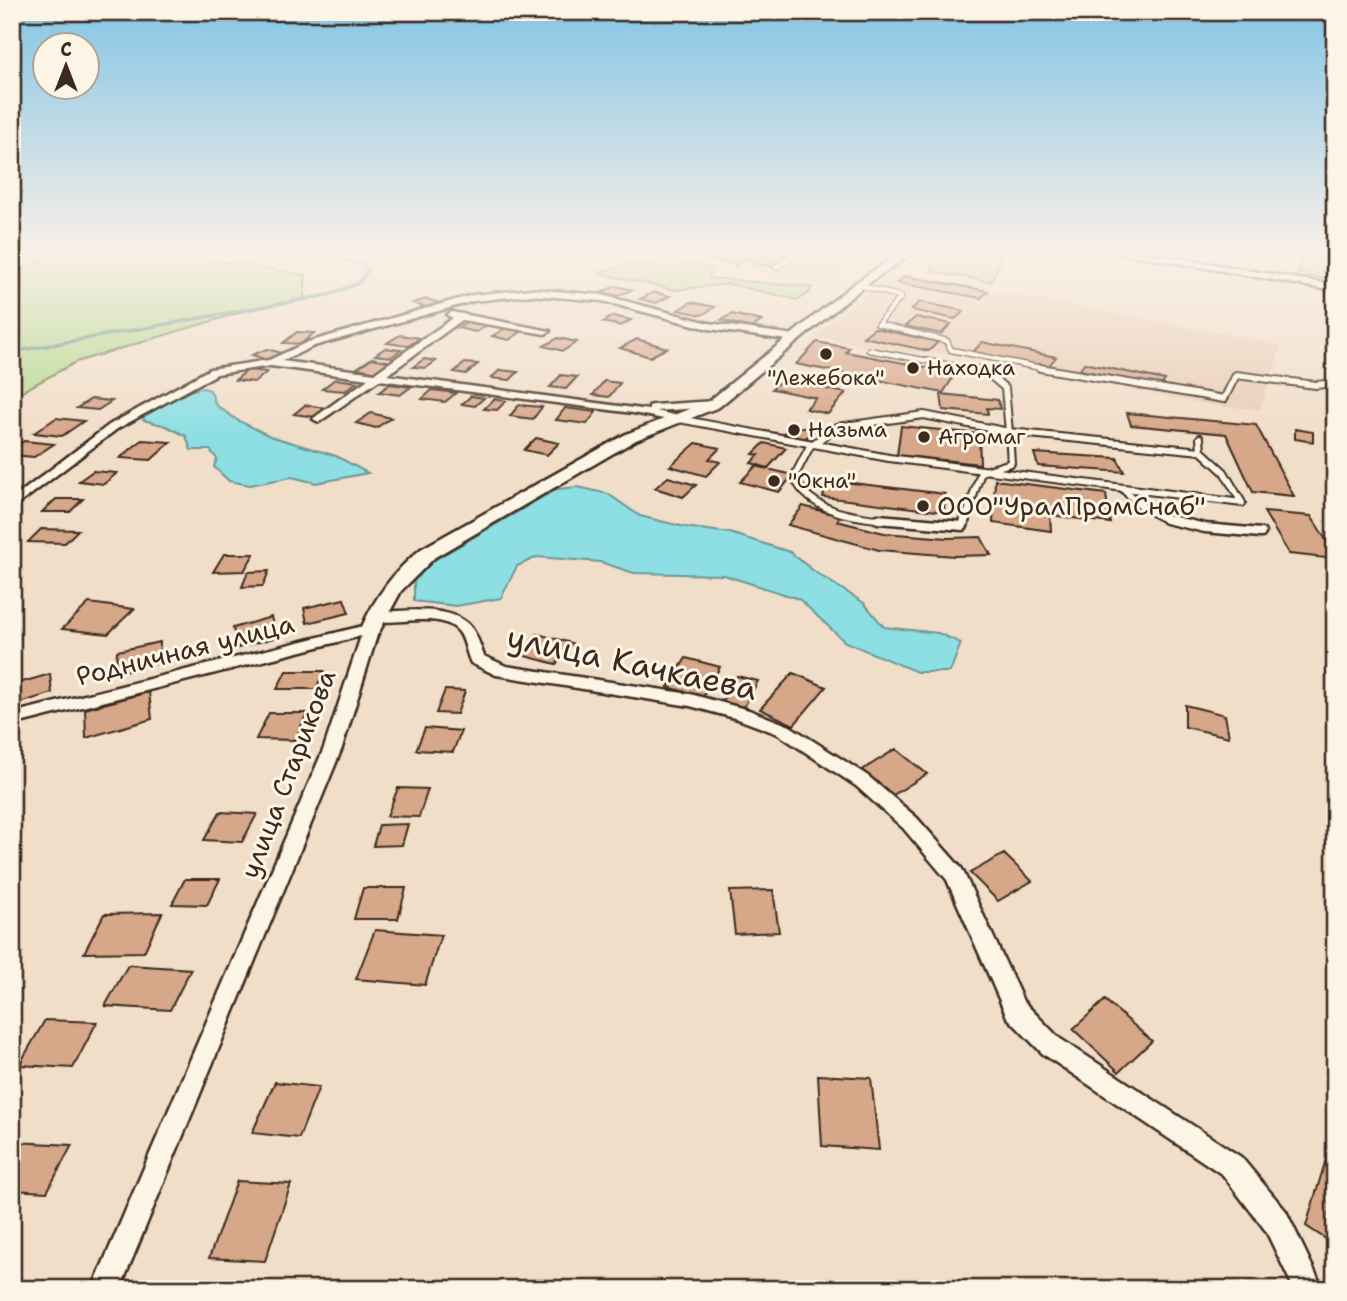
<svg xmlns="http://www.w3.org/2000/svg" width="1347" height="1301" font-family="'Shantell Sans',sans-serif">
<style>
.built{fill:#e9ceb6}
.green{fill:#b8d993;stroke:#7a8258;stroke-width:2}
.water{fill:#8ddfe3;stroke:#6c9794;stroke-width:2}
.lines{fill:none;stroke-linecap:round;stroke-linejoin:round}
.stream{stroke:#6c9794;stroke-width:3.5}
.building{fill:#d7a789;stroke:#3b2a1e;stroke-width:2}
.service-far2-casing{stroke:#3b2a1e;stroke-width:7}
.service-far1-casing{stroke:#3b2a1e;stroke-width:10}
.service-casing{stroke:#3b2a1e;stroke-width:13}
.minor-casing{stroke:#3b2a1e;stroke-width:5}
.tertiary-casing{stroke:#3b2a1e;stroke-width:5}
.service-far2{stroke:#fcf5e5;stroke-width:4.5}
.service-far1{stroke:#fcf5e5;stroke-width:6}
.service{stroke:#fcf5e5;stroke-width:8}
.minor{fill:#fcf5e5;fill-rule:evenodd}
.tertiary{fill:#fcf5e5;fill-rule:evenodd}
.poi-dot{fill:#3b2a1e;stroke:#fcf5e5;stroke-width:2.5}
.labels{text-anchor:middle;stroke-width:6;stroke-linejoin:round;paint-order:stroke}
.far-poi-label{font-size:21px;fill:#3b2a1e;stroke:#fcf5e5;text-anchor:start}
.poi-label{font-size:26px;fill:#3b2a1e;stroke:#fcf5e5;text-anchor:start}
.street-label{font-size:26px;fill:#3b2a1e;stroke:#fcf5e5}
.near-street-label{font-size:32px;fill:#3b2a1e;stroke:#fcf5e5}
</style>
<rect width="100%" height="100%" fill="#f1dec9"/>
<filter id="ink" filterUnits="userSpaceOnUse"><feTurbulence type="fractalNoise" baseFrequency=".0143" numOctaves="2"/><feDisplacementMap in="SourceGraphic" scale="14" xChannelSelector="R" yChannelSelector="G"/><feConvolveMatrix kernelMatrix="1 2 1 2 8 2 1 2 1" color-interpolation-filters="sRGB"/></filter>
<g filter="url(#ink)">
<!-- built -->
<path class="built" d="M766,252L864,253L827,283L816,284L739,268Z
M891,274L998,293L1000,292L1268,342L1281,347L1260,409L1215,406L949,353L896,352L815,336Z"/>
<!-- green -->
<path class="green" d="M57,252H200L204,259L306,275L304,299L245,311L76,362L12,397V269L34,265Z
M934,252L1003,254L991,282L934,272L928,258Z
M1310,256L1335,259V282L1298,273L1302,257Z
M675,260L712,269L709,278L812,287L809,293L798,300L729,284L674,290L598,273L626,265Z"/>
<!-- water -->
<path class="water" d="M12,252H57L34,265L12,269Z
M203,388L210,390L216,405L237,420L270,436L336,456L368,473L316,483L292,477L250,485L229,481L214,467L217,459L210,450H191L186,436L166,426L143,420L145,414L184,392Z
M578,487L608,494L640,516L685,527L730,533L790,552L815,572L864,603L884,627L938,633L961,643L950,672H917L845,642L799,599L724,575L634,573L600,562L537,557L517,566L501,598L456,606L414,601V581L433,561L557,489Z"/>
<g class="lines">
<!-- stream -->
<path class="stream" d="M12,352L328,295L359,283L368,270L364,264L313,252"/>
</g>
<!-- building -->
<path class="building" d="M721,252H760L735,265L707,259Z
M770,252H797L773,267L753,263Z
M905,276L988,291L981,298L897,283Z
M616,286L632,290L617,296L602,292Z
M654,292L670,296L656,303L640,299Z
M426,299L439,303L427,308L413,303Z
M691,302L715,307L702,315L678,310Z
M920,302L964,311L955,319L911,310Z
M732,314L762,321L751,328L721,320Z
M613,316L631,320L621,326L603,322Z
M916,317L951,324L941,334L905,326Z
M473,319L491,323L476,332L458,328Z
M508,327L524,330L509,340L492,336Z
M874,328L938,342L929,351L863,337Z
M297,332L314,333L301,344L283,343Z
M400,335L420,338L408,346L387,343Z
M558,338L577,342L563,351L544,346Z
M637,339L667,348L650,357L620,348Z
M817,342L849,348L846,352L956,373L943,393L796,364Z
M982,342L1056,357L1048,367L973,352Z
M385,348L401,350L391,357L375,355Z
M267,349L282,353L267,360L252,355Z
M372,358L392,362L377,372L357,368Z
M424,359L436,361L426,368L413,367Z
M465,363L478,364L466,374L454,372Z
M1084,363L1165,380L1161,386L1080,370Z
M248,370L267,372L255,382L235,380Z
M500,370L518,372L510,380L491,378Z
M561,375L577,377L566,389L550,387Z
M335,379L357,382L345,391L322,389Z
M781,380L846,393L828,414L806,409L816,398L772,389Z
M604,381L620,383L609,397L593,395Z
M390,384L411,387L400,395L379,392Z
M432,390L456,393L445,402L422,399Z
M941,394L998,400L1000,409L987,408L988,414L943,410Z
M471,396L484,398L475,406L462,404Z
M91,399L112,401L98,410L77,408Z
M494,399L506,401L497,410L484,409Z
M305,405L326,408L315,417L294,414Z
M519,405L542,407L533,419L510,416Z
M565,408L596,412L587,424L556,420Z
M371,413L391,418L376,428L356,423Z
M1127,413L1256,425L1294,496L1253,492L1226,434L1131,425Z
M56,418L84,421L62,436L34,433Z
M791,425L814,430L805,439L783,434Z
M901,426L979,434L980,464L897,455Z
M1295,429L1313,432V442L1295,439Z
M536,438L559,443L547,455L524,450Z
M142,440L171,442L151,460L120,458Z
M24,441L54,444L34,457L12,455V449Z
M696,443L720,448L709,459L720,462L706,476L670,466Z
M764,443L786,448L768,468L751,463L759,455L753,454Z
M1034,453L1117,458L1124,472L1038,466Z
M756,466L793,475L779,492L740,482Z
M93,471L117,473L104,484L79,481Z
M668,477L696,485L683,497L655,488Z
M827,480L945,494L944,512L823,497Z
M995,480L1106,494L1110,523L1050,515L1051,531L993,523Z
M56,499H83L70,512H42Z
M803,506L840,516L837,521L884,533L948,538L981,537L991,555L954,556L879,550L788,525Z
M1264,512L1311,516L1328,543H1335V559L1289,554Z
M41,529L78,530L65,543L28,542Z
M224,554H254L244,571L213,572Z
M269,571L263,586L242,587L248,572Z
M344,599L349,613L307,623L304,608Z
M89,603L134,609L108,634L62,629Z
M271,617L277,637L238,648L233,628Z
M537,634L572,643L556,664L521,655Z
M160,642L159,663L115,673L117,651Z
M686,658L720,667L703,697L668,687Z
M286,671H324L316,689H277Z
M793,673L826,687L794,725L760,709Z
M50,674L52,693L20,703L19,683Z
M737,676L758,681L743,709L721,703Z
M445,690L465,691L457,714L436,713Z
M149,692L152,719L86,738L85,709Z
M1185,705L1225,715L1229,737L1185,727Z
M269,713H307L295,740L256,739Z
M20,725V749L12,752V727Z
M425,728L461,731L453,752L416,750Z
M896,749L927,774L893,795L862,770Z
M398,788L428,789L419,817L387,816Z
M220,812L257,814L242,842L204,840Z
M408,824L402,845L373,846L379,825Z
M1004,854L1032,881L998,901L970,873Z
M185,879H220L207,905L172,904Z
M363,888H406L398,919H354Z
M773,890L779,932L735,934L730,891Z
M162,913L144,952L84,953L104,914Z
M375,930L441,935L425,985L356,979Z
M128,965L191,969L170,1010L105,1006Z
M1105,1000L1152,1041L1119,1072L1073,1029Z
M45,1020L97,1022L73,1068L19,1065Z
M818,1075L871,1078L879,1150L822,1146Z
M275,1082L319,1087L299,1138L252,1133Z
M1332,1139L1335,1141V1245L1306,1226Z
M14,1142L72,1145L47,1192L12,1190Z
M237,1181L291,1184L265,1261L209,1258Z"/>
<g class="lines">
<!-- service-far2 casing -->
<g class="service-far2-casing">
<path id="service-far2" d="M881,252L902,257
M776,267L801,252
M859,285L901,297L878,324L947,341L951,350L1051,370
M869,350L977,370"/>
</g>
<!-- service-far1 casing -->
<g class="service-far1-casing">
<path id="service-far1" d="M968,368L985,371L1005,388L1009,432
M1040,368L1224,399L1236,375L1316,385L1335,383
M679,419L889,458L1242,503
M1009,432L1201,451L1224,472L1242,503
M1200,438L1201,451
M1123,489C1137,504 1152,515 1172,521
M893,521C857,517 811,514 794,477L810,446L837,427L924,415L1009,432
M965,521L981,472L1011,463L1009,432"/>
</g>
<!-- service casing -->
<g class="service-casing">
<path id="service" d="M878,519L963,526L965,519
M1166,519L1205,528L1261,533"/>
</g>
<!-- minor casing -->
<g class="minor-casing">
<path id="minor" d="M531,289L602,295L709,323L794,335L799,338L794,341L709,329L602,301L531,295L474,301L314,346L282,361L375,373L453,318L447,315L452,312L550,331L545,334L462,320L387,375L649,410V406L653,405L714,401L719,404L714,407L656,411L683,417V421L679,422L633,413L379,380L319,422L313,419L315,417L368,379L271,366L217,374L117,429L12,509V499L109,425L210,369L269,360L308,342L473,295Z
M397,611C419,610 452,608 469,625C477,633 480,646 484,656L506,666L690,694L749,710L790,726L868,776L917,818L962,869L1023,1001L1059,1038L1241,1157L1286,1211L1323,1289H1294L1266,1231L1223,1175L1043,1054L1007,1017L947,880L903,828L856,786L778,734L738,719L690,706L496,675L471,663C466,653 465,640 459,632C439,607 383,631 368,617L376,612Z
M371,624L379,629L342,748L120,1289H92L324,748L361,636L12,725V713Z"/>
</g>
<!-- tertiary casing -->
<g class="tertiary-casing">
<path id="tertiary" d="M901,252H914L863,287L719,407L636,440L435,557L401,591L378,634H364L361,629C375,597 394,571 421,549L626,434L709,401L855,283Z
M1116,252H1142L1335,285V291Z"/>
</g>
<!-- service-far2 -->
<use href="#service-far2" class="service-far2"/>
<!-- service-far1 -->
<use href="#service-far1" class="service-far1"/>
<!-- service -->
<use href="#service" class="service"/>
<!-- minor -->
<use href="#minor" class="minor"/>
<!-- tertiary -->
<use href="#tertiary" class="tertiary"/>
</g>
</g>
<!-- sky -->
<linearGradient id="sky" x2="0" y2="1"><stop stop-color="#83c5e6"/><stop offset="0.58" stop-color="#f9f0e7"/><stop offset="1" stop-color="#f9f0e7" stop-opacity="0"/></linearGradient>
<rect width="1347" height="435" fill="url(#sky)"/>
<!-- markers -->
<g class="poi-dot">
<circle cx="826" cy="354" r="7"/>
<circle cx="913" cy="368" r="7"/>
<circle cx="794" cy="430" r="7"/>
<circle cx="924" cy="437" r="7"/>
<circle cx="774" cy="481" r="7"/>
<circle cx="923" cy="506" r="7"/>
</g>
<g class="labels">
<!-- far-poi labels -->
<g class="far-poi-label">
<text x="927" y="375">Находка</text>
<text x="826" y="385" text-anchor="middle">"Лежебока"</text>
<text x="808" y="437">Назьма</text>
<text x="938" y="444">Агромаг</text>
<text x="788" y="488">"Окна"</text>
</g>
<!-- poi labels -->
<g class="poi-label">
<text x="937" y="515">ООО"УралПромСнаб"</text>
</g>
<!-- street labels -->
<g class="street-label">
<text transform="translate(185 650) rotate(-14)" y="9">Родничная улица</text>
<text transform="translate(288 774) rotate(-69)" y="9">улица Старикова</text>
</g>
<!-- near-street labels -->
<g class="near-street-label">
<text transform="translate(632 663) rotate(12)" y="11">улица Качкаева</text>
</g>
</g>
<!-- margin -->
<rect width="1347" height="1301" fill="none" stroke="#fcf5e5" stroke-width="42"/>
<rect x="21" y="21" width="1305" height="1259" fill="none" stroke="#3b2a1e" stroke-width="2.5" filter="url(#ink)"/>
<!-- north arrow -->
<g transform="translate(66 66)"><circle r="33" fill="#fcf5e5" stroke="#afa495" stroke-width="2"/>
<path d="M0-5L12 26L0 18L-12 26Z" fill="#3b2a1e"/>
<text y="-10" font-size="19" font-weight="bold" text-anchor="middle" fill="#3b2a1e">С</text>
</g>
</svg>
